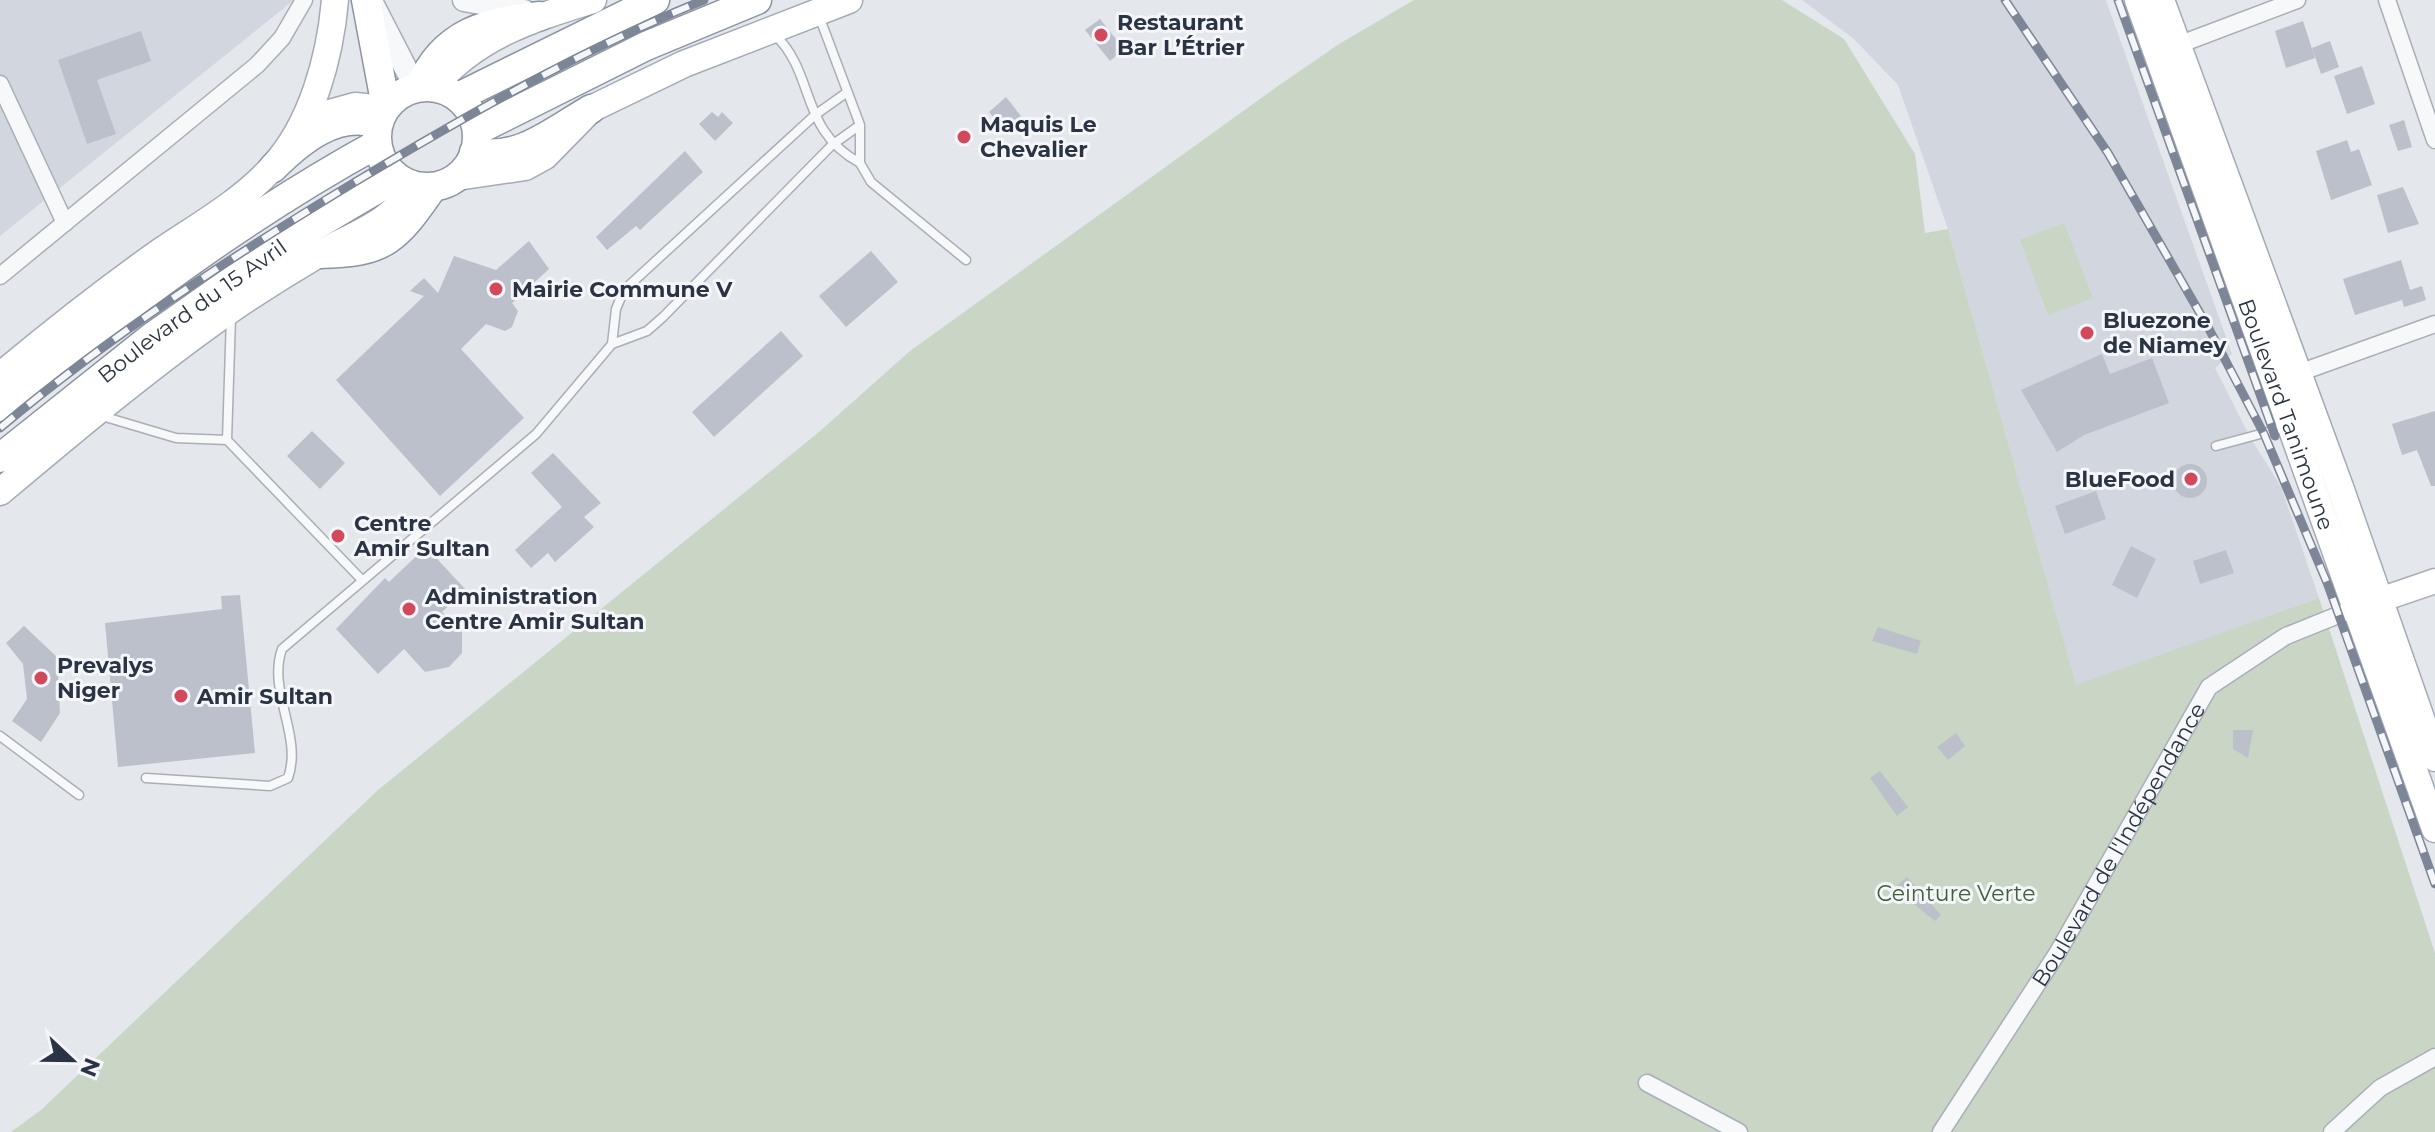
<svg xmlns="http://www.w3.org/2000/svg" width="2435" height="1132" font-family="Montserrat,sans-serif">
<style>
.built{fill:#d2d6de}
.green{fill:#c9d6c5}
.building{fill:#bbc0ca}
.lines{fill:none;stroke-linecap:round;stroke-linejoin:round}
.service-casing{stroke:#a9aeb7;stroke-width:11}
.minor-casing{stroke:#a9aeb7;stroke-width:19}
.tertiary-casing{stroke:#a9aeb7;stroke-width:25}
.secondary-casing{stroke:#a9aeb7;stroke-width:27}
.primary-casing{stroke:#a3abb8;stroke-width:29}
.trunk-casing{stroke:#8b94a3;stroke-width:31}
.service{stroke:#f7f8fa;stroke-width:8}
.minor{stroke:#f7f8fa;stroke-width:16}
.tertiary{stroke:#f7f8fa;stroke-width:22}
.secondary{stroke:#fff;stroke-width:24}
.primary{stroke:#fff;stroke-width:26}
.trunk{stroke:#fff;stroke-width:28}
.rail-casing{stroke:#7d8696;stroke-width:9}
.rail{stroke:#f4f6f9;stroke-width:6;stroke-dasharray:18;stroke-linecap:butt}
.poi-dot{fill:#d1495b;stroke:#f4f6f9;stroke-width:3}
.labels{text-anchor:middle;stroke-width:6;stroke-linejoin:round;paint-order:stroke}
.poi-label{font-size:22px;font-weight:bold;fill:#2b3445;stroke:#f4f6f9;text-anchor:start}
.street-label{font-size:22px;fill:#2b3445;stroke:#f4f6f9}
.park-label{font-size:22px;fill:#3f6138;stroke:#f4f6f9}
</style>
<rect width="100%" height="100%" fill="#e4e7ec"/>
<!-- built -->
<path class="built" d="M0,0H294L0,236Z
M1802,0H2106L2232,354L2215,368L2250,437L2281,487L2319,598L2076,686L1948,229L1898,85L1854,39Z"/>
<!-- green -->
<path class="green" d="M1414,0H1782L1844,39L1915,154L1925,233L1948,229L2076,685L2319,598L2435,953V1132H11L41,1110L378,790L819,432L910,351L1278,86L1339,44Z
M2064,223L2093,298L2048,315L2020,240Z"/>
<!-- building -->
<path class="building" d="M1100,19L1124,49L1110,61L1085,30Z
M2303,21L2315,58L2286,68L2275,31Z
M141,31L151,61L97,80L116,134L87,144L58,60Z
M2330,41L2339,67L2321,74L2312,48Z
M2362,66L2375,104L2347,114L2334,76Z
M1006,97L1021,116L1004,130L989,112Z
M712,112L718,117L722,112L733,123L715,141L699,124Z
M2404,120L2412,147L2398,151L2389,125Z
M2347,140L2351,152L2359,149L2372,185L2331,200L2316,151Z
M685,151L703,172L640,230L636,226L607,250L596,237Z
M2403,187L2419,224L2388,233L2377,195Z
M529,241L549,269L512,303L518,311L512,327L505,331L486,324L461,349L524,418L440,496L336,380L424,296L410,291L424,278L438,293L454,256L496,270Z
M871,251L898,282L846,327L819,296Z
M2401,260L2410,290L2422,286L2426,300L2404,307L2402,300L2355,315L2343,279Z
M781,331L803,356L714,437L692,412Z
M2102,354L2110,374L2152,358L2169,403L2084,435L2057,452L2021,390Z
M2435,411V486H2431L2417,450L2402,455L2392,424Z
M312,431L345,463L320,489L287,456Z
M553,453L601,503L584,517L594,527L555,562L548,553L531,568L515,550L562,507L531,473Z
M2173 481a17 17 0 1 1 34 0a17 17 0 1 1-34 0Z
M2096,491L2106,519L2065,534L2055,506Z
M2131,546L2156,559L2137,598L2112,585Z
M426,547L466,590L442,612L462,631V653L449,667L425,672L404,649L378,674L336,629L385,578L389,582Z
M2226,550L2234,573L2200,584L2193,561Z
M240,595L255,753L118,767L105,623L222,609L221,596Z
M24,626L57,657L60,713L41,742L12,721L27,699L23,664L6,643Z
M1878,627L1921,641L1917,654L1872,641Z
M2233,730H2253L2248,758L2233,749Z
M1956,733L1965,746L1948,760L1937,747Z
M1880,771L1908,807L1897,816L1870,778Z
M1907,877L1941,915L1935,921L1894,888Z"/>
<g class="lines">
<!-- service casing -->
<g class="service-casing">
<path id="service" d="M819,16L860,125V163L871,182L966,260
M775,35C816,74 799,130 860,163
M612,344L616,309L624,290L815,115L846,93
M102,416L176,438L227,440L361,579
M227,440L231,317
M2216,446L2286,427
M0,736L79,795
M146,778L270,786L288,778C303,736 267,691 282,649L536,434L612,344L647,331L663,317L832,145L860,125"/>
</g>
<!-- minor casing -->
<g class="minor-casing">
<g id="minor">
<path d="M2387,0L2435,140"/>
<path d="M2178,45L2297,0"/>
<path d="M0,84L65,223"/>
<path d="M0,276L257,65L282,38L304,0"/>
<path d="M2296,374L2435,324"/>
<path d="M1647,1083L1739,1132"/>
<path id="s1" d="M1941,1132L2058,952L2209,687L2286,636L2358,607"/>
<path d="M2332,1132L2380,1088L2435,1057"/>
</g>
</g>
<!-- tertiary casing -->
<g class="tertiary-casing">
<path id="tertiary" d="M464,0L524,11
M373,5L407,71L420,87"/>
</g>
<!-- secondary casing -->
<g class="secondary-casing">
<path id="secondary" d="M2362,606L2435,581"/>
</g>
<!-- primary casing -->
<g class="primary-casing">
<g id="primary">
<path id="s2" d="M2138,0L2435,829"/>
<path d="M2161,0L2340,487L2435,758"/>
<path d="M433,87C476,36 531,19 593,0"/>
<path d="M319,116L355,106L385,109"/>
<path d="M457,177L525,167L545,156L591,109L684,64L849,0"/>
<path d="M0,376C50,334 101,294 154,256C193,229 239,204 271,169C312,126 330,57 335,0"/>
<path d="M0,492C75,429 150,366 230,310C258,291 288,272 317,255C355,233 390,225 414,186"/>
</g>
</g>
<!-- trunk casing -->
<g class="trunk-casing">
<g id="trunk">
<path d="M366,0L386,107"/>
<circle cx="427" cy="137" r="50"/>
<path d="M420,87C442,33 487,21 540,16"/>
<path d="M458,97L655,0"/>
<path d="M478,130L646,46L757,0"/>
<path d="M474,152C520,161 553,131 591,109"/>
<path d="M273,168C300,141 337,110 378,124"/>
<path d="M319,254C386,253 396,240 433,187"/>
<path d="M0,407C119,311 242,218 377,144"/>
<path id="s3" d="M0,458L152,337L284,244L396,178"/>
</g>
</g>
<!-- service -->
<use href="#service" class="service"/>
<!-- minor -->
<use href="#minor" class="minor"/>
<!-- tertiary -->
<use href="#tertiary" class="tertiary"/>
<!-- secondary -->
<use href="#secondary" class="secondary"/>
<!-- primary -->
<use href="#primary" class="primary"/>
<!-- trunk -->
<use href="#trunk" class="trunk"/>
<!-- rail casing -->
<g class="rail-casing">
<path id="rail" d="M2005,0L2108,153L2209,329L2264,434L2328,585L2435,884
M2118,0L2275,436
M0,428C112,334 234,255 360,179C471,113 583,49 704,0"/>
</g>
<!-- rail -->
<use href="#rail" class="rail"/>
</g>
<!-- markers -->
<g class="poi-dot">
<circle cx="1101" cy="35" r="8"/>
<circle cx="964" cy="137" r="8"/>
<circle cx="496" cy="289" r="8"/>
<circle cx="2087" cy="333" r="8"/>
<circle cx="2191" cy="479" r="8"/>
<circle cx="338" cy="536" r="8"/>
<circle cx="409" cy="609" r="8"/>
<circle cx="41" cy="678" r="8"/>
<circle cx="181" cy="696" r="8"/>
</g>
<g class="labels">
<!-- poi labels -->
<g class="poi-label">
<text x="1117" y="30">Restaurant<tspan x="1117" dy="25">Bar L’Étrier</tspan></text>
<text x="980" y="132">Maquis Le<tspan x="980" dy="25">Chevalier</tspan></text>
<text x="512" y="297">Mairie Commune V</text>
<text x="2103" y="328">Bluezone<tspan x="2103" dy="25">de Niamey</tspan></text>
<text x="2175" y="487" text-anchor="end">BlueFood</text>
<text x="354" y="531">Centre<tspan x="354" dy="25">Amir Sultan</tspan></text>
<text x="425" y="604">Administration<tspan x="425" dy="25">Centre Amir Sultan</tspan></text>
<text x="57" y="673">Prevalys<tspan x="57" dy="25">Niger</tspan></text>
<text x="197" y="704">Amir Sultan</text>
</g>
<!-- street labels -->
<g class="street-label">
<text dy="8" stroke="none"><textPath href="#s3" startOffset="242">Boulevard du 15 Avril</textPath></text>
<text dy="8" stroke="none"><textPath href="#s2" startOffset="440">Boulevard Tanimoune</textPath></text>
<text dy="8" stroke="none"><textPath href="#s1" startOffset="338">Boulevard de l'Indépendance</textPath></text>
</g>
<!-- park labels -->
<g class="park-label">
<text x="1956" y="901">Ceinture Verte</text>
</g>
</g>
<!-- north arrow -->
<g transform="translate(72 1060) rotate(112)" stroke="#f4f6f9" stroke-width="6" paint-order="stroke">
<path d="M0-6L14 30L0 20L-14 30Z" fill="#2b3445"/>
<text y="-12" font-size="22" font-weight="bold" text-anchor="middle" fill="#2b3445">N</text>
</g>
</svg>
